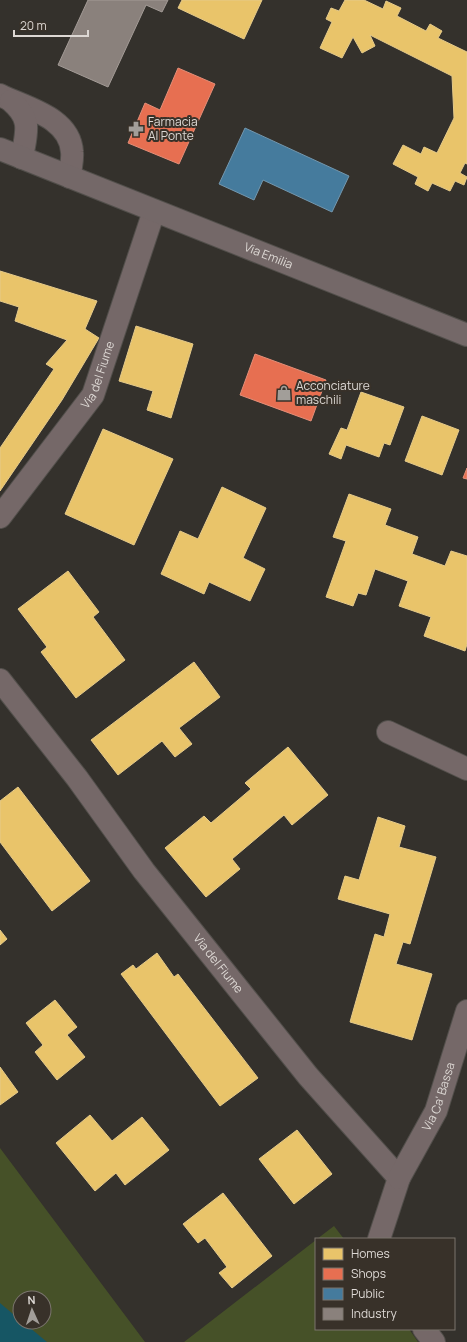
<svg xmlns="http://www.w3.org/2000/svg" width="467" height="1342" font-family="Manrope,sans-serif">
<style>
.green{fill:#465128;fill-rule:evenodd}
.water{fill:#165664}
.homes{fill:#e9c46a;stroke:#e5ca8a}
.shops{fill:#e76f51;stroke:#e48e78}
.public{fill:#457b9d;stroke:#7397ae}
.industry{fill:#8a817c;stroke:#a39b96}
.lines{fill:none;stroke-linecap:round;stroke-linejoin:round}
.minor-casing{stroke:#524f4b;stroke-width:24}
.primary-casing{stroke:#524f4b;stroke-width:24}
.minor{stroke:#756868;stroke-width:22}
.primary{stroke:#746868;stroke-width:22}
.labels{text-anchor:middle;stroke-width:4;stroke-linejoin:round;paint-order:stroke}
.poi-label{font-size:12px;fill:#ddd8d4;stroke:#383129;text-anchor:start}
.street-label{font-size:12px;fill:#ddd8d4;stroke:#383129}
</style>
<rect width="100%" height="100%" fill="#34312c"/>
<!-- green -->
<path class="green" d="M0,1148L145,1342H0ZM20,1298H44V1322H20Z
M334,1226L344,1239H317Z
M316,1240V1329H409L418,1342H184Z"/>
<!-- water -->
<path class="water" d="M0,1303L20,1320V1322H23L47,1342H0Z"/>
<!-- homes -->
<path class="homes" d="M182,0H262L244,39L178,8Z
M345,0H364L383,9L386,1L401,8L397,16L426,31L430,24L442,31L438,38L467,52V164L465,163L460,173L467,177L464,185L455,181L450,191L432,183L428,191L415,184L418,177L393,164L403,145L421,154L424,147L437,153L454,118L452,76L370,35L375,46L362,53L353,37L342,58L320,48L332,22L326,19L331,8L339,11Z
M0,271L97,301L85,329L99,338L62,400L0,491V448L54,369L46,364L67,340L15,321L19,307L0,301Z
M136,326L193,344L171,418L147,410L153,391L119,381Z
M361,392L404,407L390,445L384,443L379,457L346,445L341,459L329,454L341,428L347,430Z
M422,416L459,430L442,475L405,461Z
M103,429L173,459L134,545L65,514Z
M222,487L266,508L243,558L265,569L250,601L209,582L204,594L161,574L180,531L198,539Z
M349,494L391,509L385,525L418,537L412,554L445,566L451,551L467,556V644L465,651L424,636L431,617L399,606L408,581L375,569L366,595L358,593L353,606L326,597L346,541L333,537Z
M68,571L99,612L93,617L125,660L76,698L41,652L47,647L18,609Z
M194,662L220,697L179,728L192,744L175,757L162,741L118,775L91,740Z
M288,747L328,795L292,825L284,815L232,859L240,869L206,897L165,848L204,816L211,823L251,789L245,783Z
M18,787L90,881L52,911L0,842V801Z
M378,817L405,826L399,847L436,857L410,944L403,942L396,964L432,974L412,1040L350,1022L375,934L384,937L390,914L338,899L345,876L359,880Z
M0,930L7,939L0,945Z
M157,953L174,977L178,974L258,1078L220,1106L121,974L133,965L136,969Z
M55,1000L77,1027L67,1035L85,1057L57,1080L35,1052L43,1045L26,1023Z
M0,1067L18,1092L0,1105Z
M90,1115L112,1141L142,1117L169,1150L125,1185L116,1173L95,1191L56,1143Z
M297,1130L332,1174L294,1204L259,1159Z
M223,1193L272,1256L232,1288L219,1273L227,1267L205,1238L198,1243L183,1224Z"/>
<!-- shops -->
<path class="shops" d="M178,68L215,84L179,164L128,143L145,103L160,110Z
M255,354L326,380L311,421L240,395Z
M467,468V479L463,478Z"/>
<!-- public -->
<path class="public" d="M245,128L349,176L332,212L263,180L254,200L219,184Z"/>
<!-- industry -->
<path class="industry" d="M88,0H168L162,12L146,5L108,87L58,65Z"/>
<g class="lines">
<!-- minor casing -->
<g class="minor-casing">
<g id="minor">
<path d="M0,95C26,108 70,117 72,152C73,160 70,169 70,177"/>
<path d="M11,101C33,120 26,132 22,158"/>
<path id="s1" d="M0,517L93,395L154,211"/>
<path id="s2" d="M0,680L77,778L144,871L308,1076L399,1178L379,1239"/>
<path d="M388,732L467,769"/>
<path id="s3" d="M399,1178L436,1111L467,1011"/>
<path d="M424,1329L434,1342"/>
</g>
</g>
<!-- primary casing -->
<g class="primary-casing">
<g id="primary">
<path id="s4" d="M0,149L467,335"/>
</g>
</g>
<!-- minor -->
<use href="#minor" class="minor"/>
<!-- primary -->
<use href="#primary" class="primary"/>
</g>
<!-- icons -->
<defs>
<g id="pharmacy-bare" transform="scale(1.2)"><path d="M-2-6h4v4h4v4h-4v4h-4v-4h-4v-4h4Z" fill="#a29e99" stroke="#383129" stroke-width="2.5" paint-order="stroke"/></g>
<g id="shop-bare" transform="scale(1.2)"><path d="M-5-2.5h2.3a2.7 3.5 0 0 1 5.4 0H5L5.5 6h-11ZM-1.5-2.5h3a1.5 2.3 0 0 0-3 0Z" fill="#a29e99" stroke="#383129" stroke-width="2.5" paint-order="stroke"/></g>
</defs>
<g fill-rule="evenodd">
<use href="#pharmacy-bare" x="136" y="129"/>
<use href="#shop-bare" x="284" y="393"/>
</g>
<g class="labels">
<!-- poi labels -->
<g class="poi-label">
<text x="148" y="126">Farmacia<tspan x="148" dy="14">Al Ponte</tspan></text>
<text x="296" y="390">Acconciature<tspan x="296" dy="14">maschili</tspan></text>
</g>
<!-- street labels -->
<g class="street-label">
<text dy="4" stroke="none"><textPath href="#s4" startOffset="289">Via Emilia</textPath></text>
<text dy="4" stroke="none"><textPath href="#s1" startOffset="174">Via del Fiume</textPath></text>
<text dy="4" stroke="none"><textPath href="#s2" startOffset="358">Via del Fiume</textPath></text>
<text dy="4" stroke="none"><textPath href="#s3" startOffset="91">Via Ca' Bassa</textPath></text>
</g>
</g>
<!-- legend -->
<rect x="315" y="1238" width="140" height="92" fill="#383129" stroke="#7a746d"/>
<rect x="323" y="1248" width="20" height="12" fill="#e9c46a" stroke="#7a746d"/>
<text x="351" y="1258" font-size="12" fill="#ddd8d4">Homes</text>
<rect x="323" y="1268" width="20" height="12" fill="#e76f51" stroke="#7a746d"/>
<text x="351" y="1278" font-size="12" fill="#ddd8d4">Shops</text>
<rect x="323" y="1288" width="20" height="12" fill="#457b9d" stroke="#7a746d"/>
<text x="351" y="1298" font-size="12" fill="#ddd8d4">Public</text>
<rect x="323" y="1308" width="20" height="12" fill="#8a817c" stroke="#7a746d"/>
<text x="351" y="1318" font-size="12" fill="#ddd8d4">Industry</text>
<!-- north arrow -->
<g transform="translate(32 1310) rotate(357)"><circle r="19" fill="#383129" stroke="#7a746d"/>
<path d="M0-3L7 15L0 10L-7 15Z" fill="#a29e99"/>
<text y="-6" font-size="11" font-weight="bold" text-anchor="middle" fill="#ddd8d4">N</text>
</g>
<!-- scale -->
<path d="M14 30v6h74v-6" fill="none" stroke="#ddd8d4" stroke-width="2"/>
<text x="20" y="30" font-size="12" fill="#ddd8d4" stroke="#383129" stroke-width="3" paint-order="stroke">20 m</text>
</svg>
